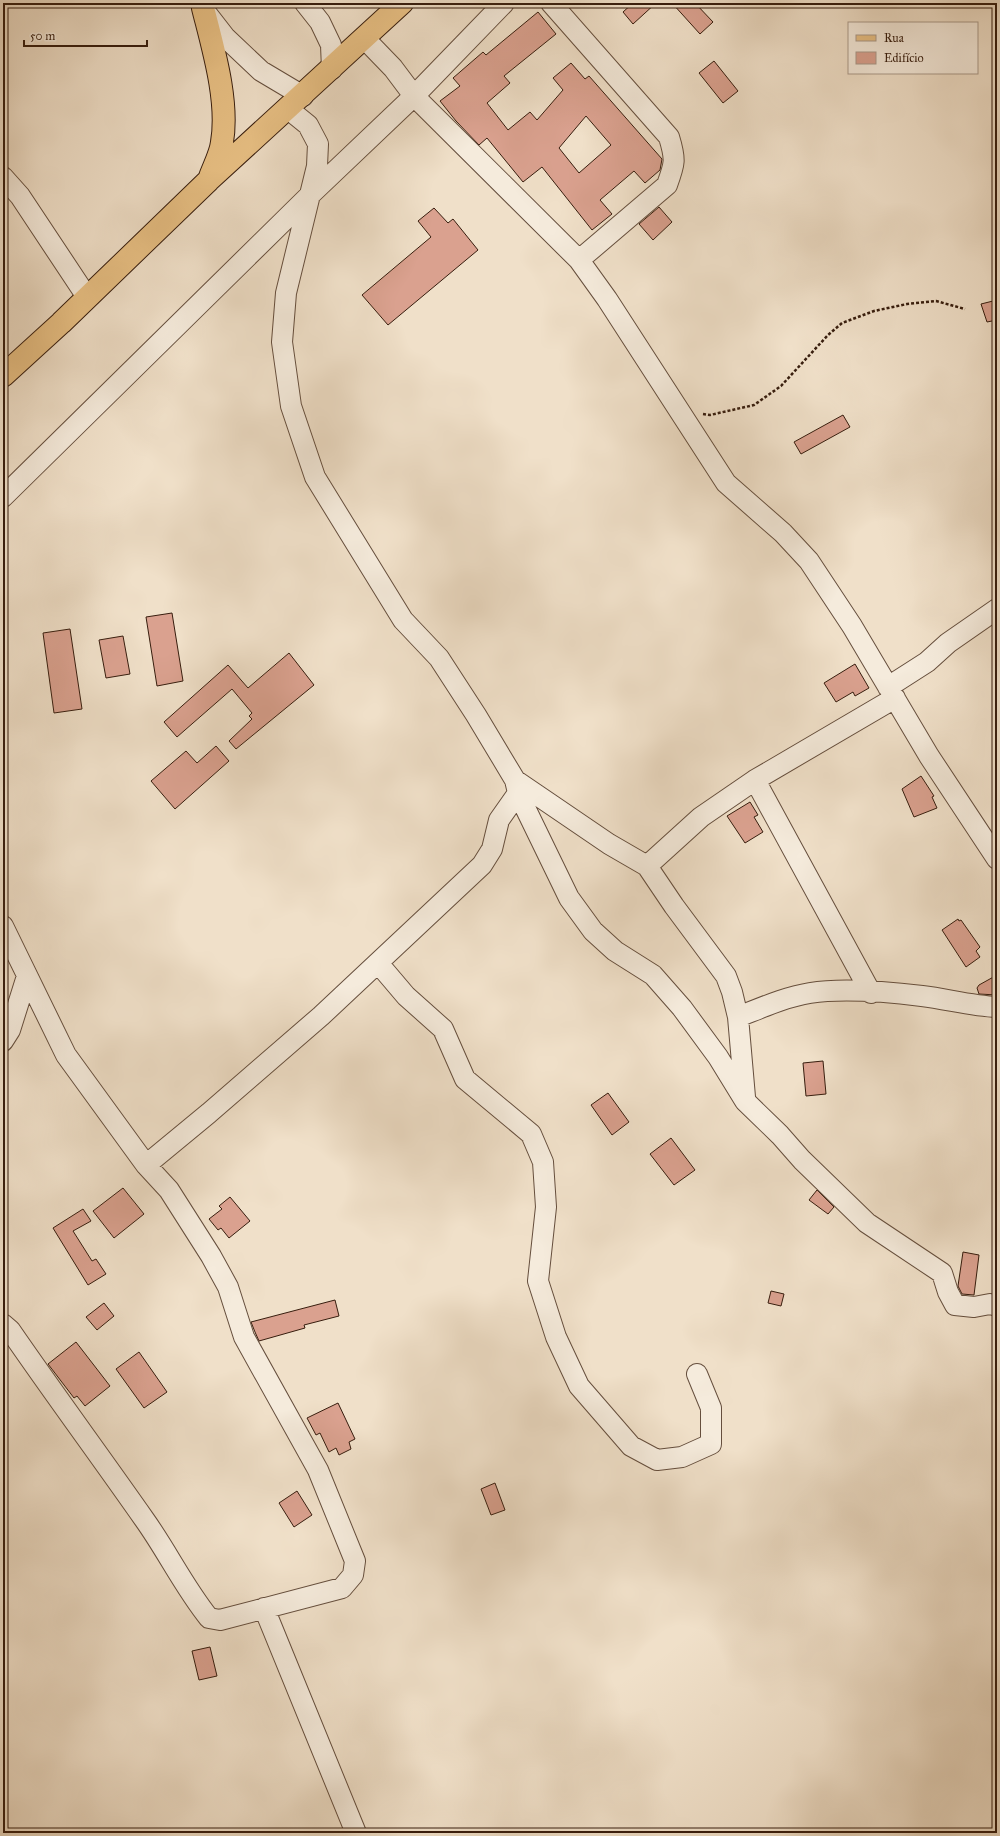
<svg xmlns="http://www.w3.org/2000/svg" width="1000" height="1836" font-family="'IM FELL Great Primer',serif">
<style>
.building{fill:#daa18f;stroke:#371d0e;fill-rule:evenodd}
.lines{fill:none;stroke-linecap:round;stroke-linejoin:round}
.minor-casing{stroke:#654e3d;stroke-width:22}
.major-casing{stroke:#371d0e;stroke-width:24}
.path{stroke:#371d0e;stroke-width:2.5;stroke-dasharray:3 2;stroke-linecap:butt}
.minor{stroke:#f5ebdc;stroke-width:20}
.major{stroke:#e8c084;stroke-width:22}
</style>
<rect width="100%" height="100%" fill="#f0e0c9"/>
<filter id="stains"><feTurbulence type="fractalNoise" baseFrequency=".005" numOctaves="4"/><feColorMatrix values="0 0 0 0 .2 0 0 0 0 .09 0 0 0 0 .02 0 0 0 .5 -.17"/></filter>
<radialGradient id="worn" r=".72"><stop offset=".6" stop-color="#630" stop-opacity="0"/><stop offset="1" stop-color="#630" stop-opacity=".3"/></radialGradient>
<!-- building -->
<path class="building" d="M633,3H656L633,24L623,12Z
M672,3H695L713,22L700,34Z
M538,12L556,34L504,76L510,83L487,103L508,130L530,112L537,120L563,90L553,78L571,63L585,79L589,76L662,159L660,170L645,183L634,171L600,200L612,214L592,230L542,167L523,182L487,138L479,145L456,121L440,101L460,86L453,78L483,52L486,55ZM586,116L611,145L579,173L559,148Z
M714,61L738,91L723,103L699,73Z
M659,207L672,222L653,240L639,224Z
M434,208L448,223L453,219L478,250L388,325L362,295L431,237L418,221Z
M997,300V320L987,322L981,304Z
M843,415L850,427L801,454L794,442Z
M172,613L183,681L157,686L146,617Z
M70,629L82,709L54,713L43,633Z
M123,636L130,674L106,678L99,640Z
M289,653L314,685L236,749L229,741L252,719L249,716L252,713L232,689L177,737L164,722L228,665L248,688Z
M855,664L869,688L855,696L853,692L836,702L824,683Z
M216,746L229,761L175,809L151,781L186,751L197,763Z
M921,776L934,796L932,797L937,808L914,817L902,789Z
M750,802L758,815L754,817L763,832L745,843L727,816Z
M958,919L959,921L961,920L980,947L976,951L980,957L966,967L942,930Z
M997,975V995L979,994L977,988L979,985Z
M823,1061L826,1094L806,1096L803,1063Z
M608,1093L629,1122L612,1135L591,1105Z
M671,1138L695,1170L674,1185L650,1154Z
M123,1188L144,1214L114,1238L93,1211Z
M817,1190L834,1207L828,1214L809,1200Z
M230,1197L250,1221L229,1238L221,1228L218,1230L209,1219L222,1209L219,1206Z
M83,1209L91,1221L73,1231L92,1261L96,1259L106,1274L88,1285L53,1228Z
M963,1252L979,1255L974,1295L962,1294L958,1286Z
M771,1291L784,1294L781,1306L768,1303Z
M335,1300L339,1316L304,1325L305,1328L259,1341L255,1332L251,1322Z
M104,1303L114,1316L97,1330L86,1317Z
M76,1342L110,1386L85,1406L77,1396L74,1398L48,1364Z
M139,1352L167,1392L144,1408L116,1369Z
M338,1403L355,1439L349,1442L351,1449L339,1455L336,1448L329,1452L320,1433L316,1435L307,1418Z
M495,1483L505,1510L491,1515L481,1489Z
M297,1491L312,1515L294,1527L279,1503Z
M210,1647L217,1676L199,1680L192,1651Z"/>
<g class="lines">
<!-- minor casing -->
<g class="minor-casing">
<path id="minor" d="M305,3L320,22L331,45L332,69
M551,3L669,137C676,160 675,163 667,185L579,260
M204,10L225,37L261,71L303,96
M364,38L393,68L414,96L579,260L607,299L726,483L783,533L809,561L852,626L929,756L997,859
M287,108L308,125L318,144L317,166L286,293L282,342L291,406L315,477L403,620L439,658L476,715L515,780L518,793L569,898L593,931L615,951L653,975L682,1008L718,1057L745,1101L780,1135L802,1160L867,1223L942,1273L948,1292L955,1305L974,1307L990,1304L997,1306
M3,177L20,196L87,297
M3,497L311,194L414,96L504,3
M888,687L927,662L948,643L997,609
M515,780L609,844L647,866L674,906L726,976L732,992L738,1017L745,1097
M755,780L871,993
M647,866L701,817L755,780L895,698
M3,926L66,1055L146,1165L169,1190L211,1256L228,1287L244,1337L318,1470L355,1561L353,1575L342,1588L220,1620L209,1618C184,1587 167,1551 144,1519C100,1456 54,1394 10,1330L3,1324
M378,963L406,996L443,1029L465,1079L531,1134L543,1162L546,1207L538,1281L556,1337L579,1386L631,1446L657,1460L682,1457L711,1444V1408L697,1374
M738,1017C761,1008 785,997 810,993C841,988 890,992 922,996C947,999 972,1006 997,1007
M3,1041L10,1030L27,976
M146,1165L209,1113L321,1016L482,865L492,849L499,820L518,793
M264,1608L356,1833"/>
</g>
<!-- major casing -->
<g class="major-casing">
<path id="major" d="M203,8C213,48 229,101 222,142C221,153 214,166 210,177
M3,376L61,323L209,180L402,3"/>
</g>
<!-- path -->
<path class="path" d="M703,414L710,415L754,405L781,386L828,335L842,323L874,311L907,304L936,301L965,309"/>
<!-- minor -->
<use href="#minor" class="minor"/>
<!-- major -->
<use href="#major" class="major"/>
</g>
<!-- margin -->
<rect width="1000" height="1836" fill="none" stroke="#f0e0c9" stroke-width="16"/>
<rect x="4" y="4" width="992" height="1828" fill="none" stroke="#371d0e" stroke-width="2"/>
<rect x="8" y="8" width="984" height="1820" fill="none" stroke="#371d0e"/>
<!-- legend -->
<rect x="848" y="22" width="130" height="52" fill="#f5ebdc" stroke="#a9998a"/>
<rect x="856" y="35" width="20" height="6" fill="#e8c084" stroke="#a9998a"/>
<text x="884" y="42" font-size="12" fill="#371d0e">Rua</text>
<rect x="856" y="52" width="20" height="12" fill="#daa18f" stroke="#a9998a"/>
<text x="884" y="62" font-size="12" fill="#371d0e">Edifício</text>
<!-- scale -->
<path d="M24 40v6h123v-6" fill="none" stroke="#371d0e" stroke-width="2"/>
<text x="30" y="40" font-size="12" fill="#371d0e" stroke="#f5ebdc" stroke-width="3" paint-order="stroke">50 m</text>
<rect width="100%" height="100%" filter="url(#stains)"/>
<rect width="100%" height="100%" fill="url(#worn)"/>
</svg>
